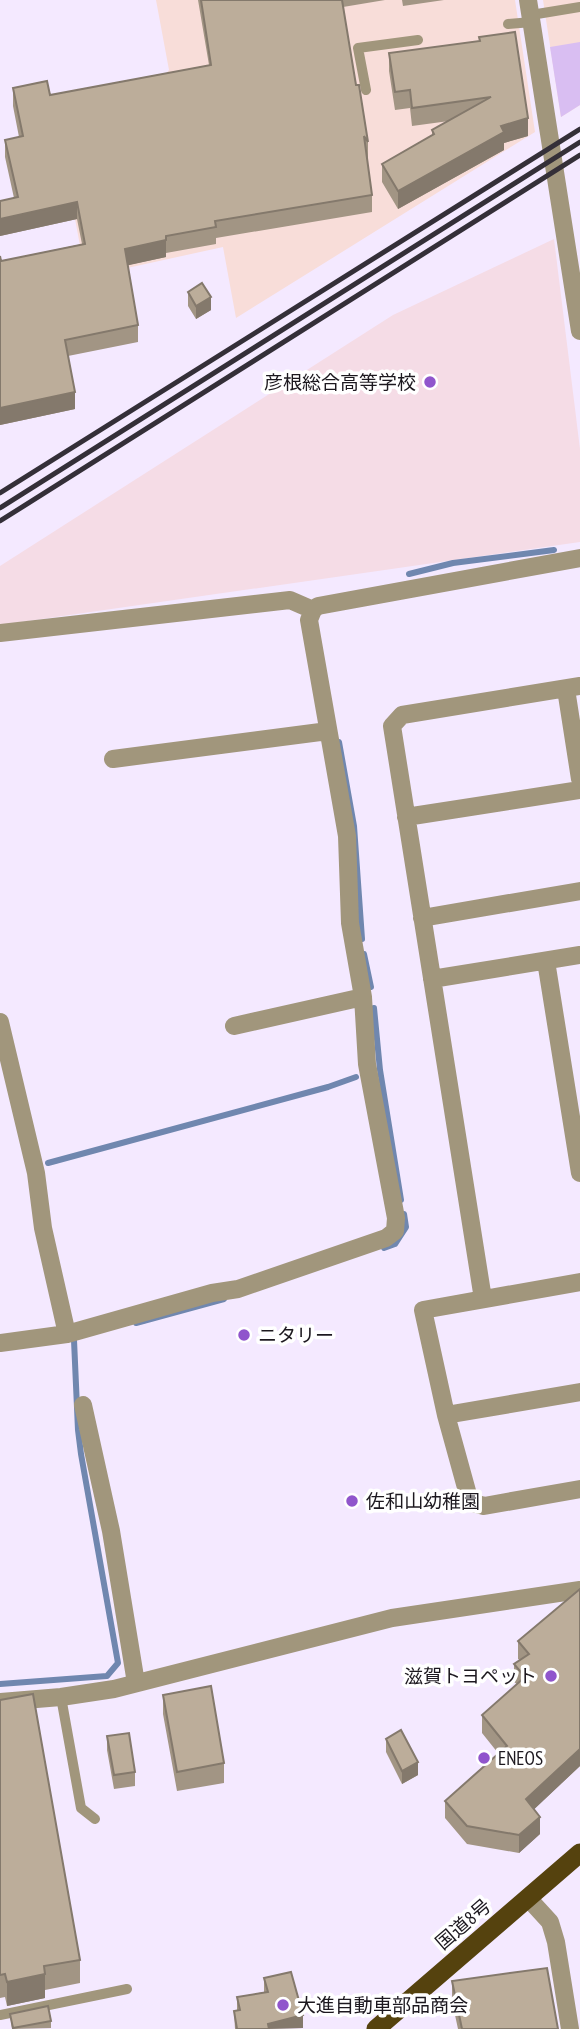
<svg xmlns="http://www.w3.org/2000/svg" width="580" height="2029" font-family="'PT Sans Narrow','Noto Sans JP',sans-serif">
<style>
.industrial{fill:#f8ddd9}
.education{fill:#f5dce6}
.green{fill:#d9bef2}
.lines{fill:none;stroke-linecap:round;stroke-linejoin:round}
.stream{stroke:#7087af;stroke-width:6}
.service{stroke:#a1967c;stroke-width:10}
.minor{stroke:#a1967c;stroke-width:18}
.trunk{stroke:#55420e;stroke-width:19}
.rail{stroke:#342f38;stroke-width:5}
.wall{fill:#a29584}
.shaded-wall{fill:#84796c}
.building{fill:#bcad9a;stroke:#84796c;stroke-width:2}
.poi-dot{fill:#9055cc;stroke:#fff;stroke-width:2.5}
.labels{text-anchor:middle;stroke-width:7;stroke-linejoin:round;paint-order:stroke}
.poi-label{font-size:19px;fill:#1c181f;stroke:#fff;text-anchor:start}
.street-label{font-size:19px;fill:#1c181f;stroke:#fff}
</style>
<rect width="100%" height="100%" fill="#f4e9ff"/>
<!-- industrial -->
<path class="industrial" d="M156,0H515L535,132L236,318L223,247L86,277L53,103L157,84L169,70Z
M543,0H580V105L561,117Z"/>
<!-- education -->
<path class="education" d="M554,239L580,449V542L0,625V566L393,315Z"/>
<!-- green -->
<path class="green" d="M580,42V105L561,117L550,47Z"/>
<g class="lines">
<!-- stream -->
<path class="stream" d="M409,574L453,563L554,550
M339,742L354,826L362,939
M364,954L371,987
M374,1008L380,1070L401,1200
M48,1163L328,1087L356,1077
M384,1248L395,1244L406,1227L404,1214
M136,1323L224,1299
M0,1684L107,1676L118,1663L81,1454L78,1430L74,1340"/>
<!-- service -->
<path class="service" d="M531,15L580,7
M508,24L532,22
M366,90L358,48L418,40
M61,1697L81,1808L95,1819
M0,2015L127,1989"/>
<!-- minor -->
<path class="minor" d="M528,0L580,331
M0,633L290,600L313,610
M566,689L580,779
M113,759L328,731
M406,817L580,790
M422,918L580,891
M546,961L580,1173
M432,979L580,955
M0,1022L36,1173L43,1228L67,1334
M234,1026L363,997
M580,1282L423,1310L446,1415L470,1502L484,1506L580,1489
M483,1299L392,726L402,715L580,686
M0,1343L67,1334L212,1293L238,1289L386,1238L395,1231L396,1218L367,1064L363,997L350,923L347,836L309,620L313,610L318,606L580,558
M83,1405L111,1531L136,1683
M446,1415L580,1392
M0,1702L61,1697L114,1689L392,1618L580,1590
M528,1898L550,1922L556,1942L570,2029"/>
<!-- trunk -->
<path class="trunk" d="M376,2029L580,1853"/>
<!-- rail -->
<path class="rail" d="M0,493L580,129
M0,508L580,142
M0,521L580,155"/>
</g>
<!-- wall -->
<path class="wall" d="M198,0H385L343,7L356,85L368,142V159L367,157L372,195V212L216,238V244L166,253V257L128,265L138,325V342L68,356L75,409L0,425V256L1,261L82,244L77,219L0,236V201L14,198L5,157V140L19,137L13,106V88L50,95L209,65Z
M402,0H444L403,6Z
M479,37L528,136L504,143V150L398,209L382,182V164L432,135V130L449,121L412,126L410,108L395,110L389,71V53L479,41Z
M188,292L211,310L196,319L188,306Z
M580,1589V1766L534,1809L540,1834L519,1853L467,1844L445,1818V1801L498,1753L482,1733V1715L517,1684L514,1682V1664L520,1660L518,1659V1641Z
M163,1695L224,1763V1783L177,1791L163,1714Z
M0,1700L80,1960V1983L45,1990V1998L7,2006L5,1997L0,1998Z
M107,1736L135,1772V1786L114,1789L107,1750Z
M386,1739L418,1775L402,1784L386,1752Z
M264,1978L303,2028L235,2029L234,2011H237V1997L264,1992Z
M452,1981L558,2029H458L452,2001Z
M10,2014L51,2021V2028L12,2029Z"/>
<!-- shaded-wall -->
<path class="shaded-wall" d="M528,118V136L504,143V150L398,209V191L501,126Z
M77,202V219L0,236V219Z
M166,240V257L125,266V249Z
M211,297V310L196,319V306Z
M75,392V409L0,425V408Z
M580,1749V1766L526,1817V1799Z
M418,1762V1775L402,1784V1771Z
M540,1817V1834L519,1853V1835Z
M45,1974V1998L7,2006V1982Z
M303,2015V2028L268,2029V2024Z"/>
<!-- building -->
<path class="building" d="M201,0H342L356,85H359L368,142L364,136L372,195L215,221L216,227L166,236V240L125,249L138,325L65,340L75,392L0,408V256L1,261L85,244L77,202L0,219V201L18,197L5,140L23,136L13,88L47,81L50,95L211,65Z
M515,32L528,118L501,126L504,132L398,191L382,164L434,134L432,130L491,97L412,108L410,90L395,92L389,53L480,41L479,37Z
M202,283L211,297L196,306L188,292Z
M580,1589V1749L526,1799L540,1817L519,1835L467,1826L445,1801L507,1746L482,1715L525,1677L514,1664L529,1654L518,1641Z
M211,1686L224,1763L177,1772L163,1695Z
M33,1694L80,1960L44,1966L45,1974L7,1982L5,1974L0,1975V1700Z
M401,1730L418,1762L402,1771L386,1739Z
M129,1733L135,1772L114,1775L107,1736Z
M547,1968L558,2029H462L452,1981Z
M291,1972L303,2015L268,2024L269,2029H237L234,2011L240,2010L237,1997L268,1992L264,1978Z
M48,2006L51,2021L13,2028L10,2014Z"/>
<!-- markers -->
<g class="poi-dot">
<circle cx="430" cy="382" r="7"/>
<circle cx="244" cy="1335" r="7"/>
<circle cx="352" cy="1501" r="7"/>
<circle cx="551" cy="1676" r="7"/>
<circle cx="484" cy="1758" r="7"/>
<circle cx="283" cy="2005" r="7"/>
</g>
<g class="labels">
<!-- poi labels -->
<g class="poi-label">
<text x="416" y="389" text-anchor="end">彦根総合高等学校</text>
<text x="258" y="1342">ニタリー</text>
<text x="366" y="1508">佐和山幼稚園</text>
<text x="537" y="1683" text-anchor="end">滋賀トヨペット</text>
<text x="498" y="1765">ENEOS</text>
<text x="297" y="2012">大進自動車部品商会</text>
</g>
<!-- street labels -->
<g class="street-label">
<text transform="translate(463 1924) rotate(-41)" y="7">国道8号</text>
</g>
</g>
</svg>
